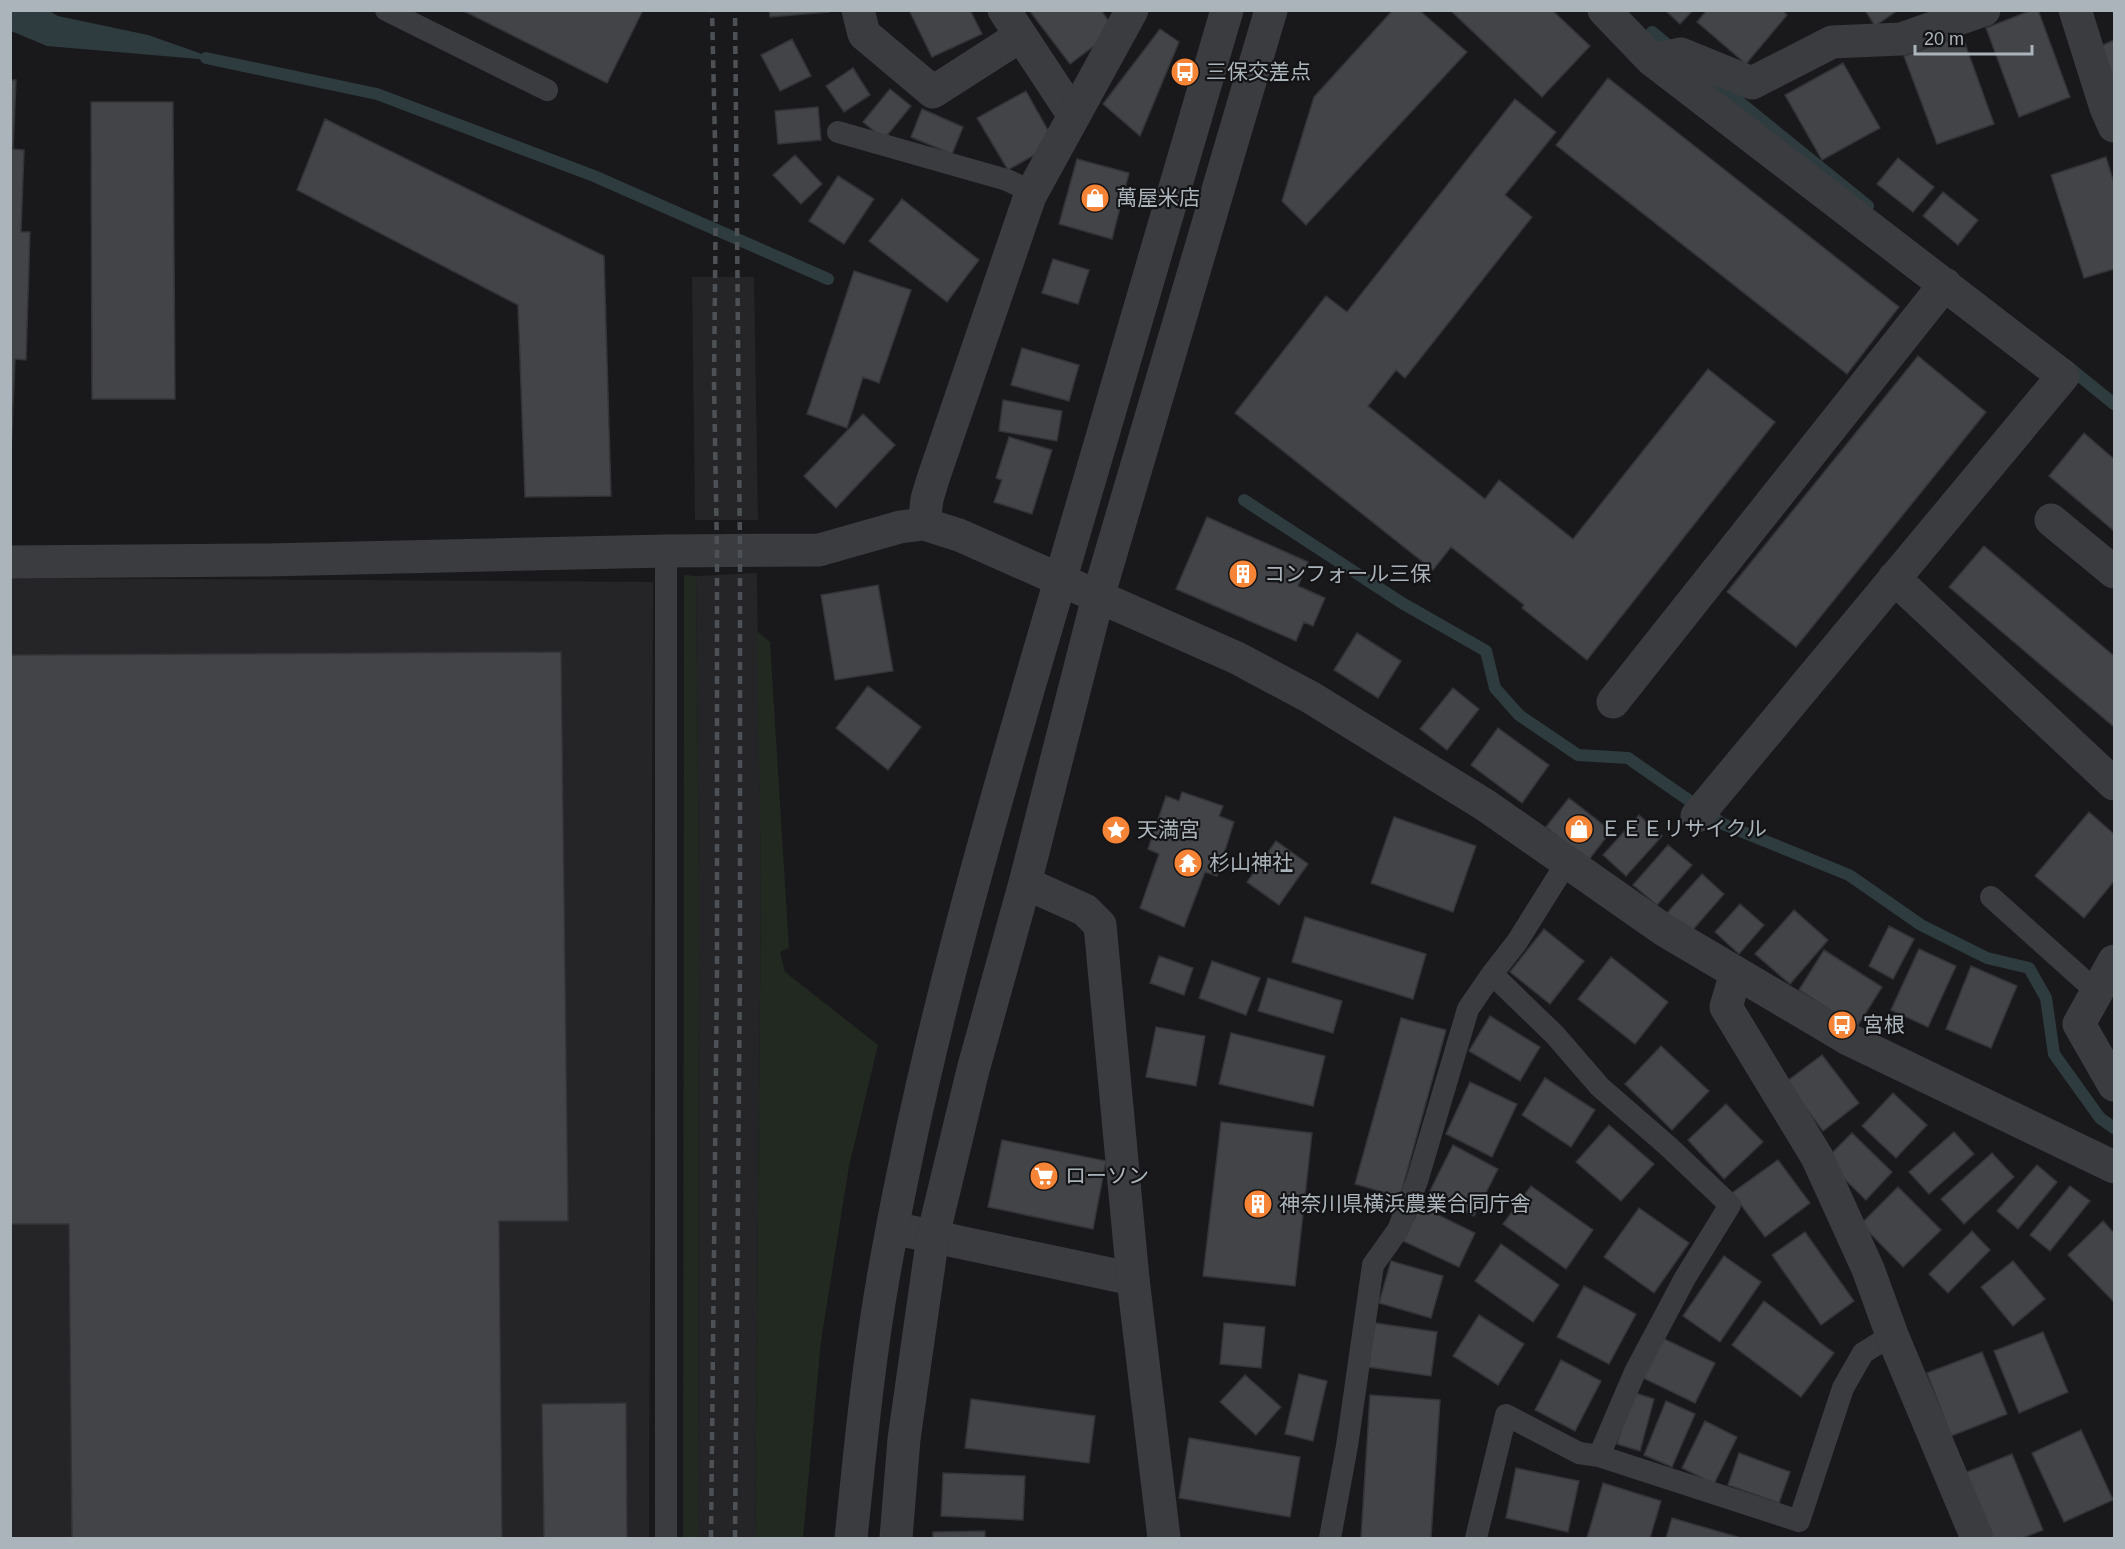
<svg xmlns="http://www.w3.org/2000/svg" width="2125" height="1549" font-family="Arial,'Noto Sans JP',sans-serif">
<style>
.built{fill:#252528}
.green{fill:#212920}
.water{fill:#2e3c3f}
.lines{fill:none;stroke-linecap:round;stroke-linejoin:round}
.stream{stroke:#2e3c3f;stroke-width:12}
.building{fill:#434448;stroke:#333437;stroke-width:1.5}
.service{stroke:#3a3c40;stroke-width:22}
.minor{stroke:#3a3c40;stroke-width:33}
.tertiary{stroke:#3a3c40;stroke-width:33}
.rail{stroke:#4d5155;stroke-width:4.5;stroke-dasharray:8 6;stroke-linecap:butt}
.labels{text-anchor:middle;stroke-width:4.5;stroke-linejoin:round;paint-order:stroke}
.poi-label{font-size:21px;fill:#abb4bb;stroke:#141416;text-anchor:start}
</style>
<rect width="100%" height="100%" fill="#19191b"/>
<!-- built -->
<path class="built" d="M692,277H754L758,520H695Z
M757,573L761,889L755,1538H698L699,889L696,576Z
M11,578L653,582L649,1538H11Z"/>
<!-- green -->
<path class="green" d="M684,575L696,576L699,889L698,1538H683Z
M757,631L770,642L789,948L780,952L785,972L878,1045L849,1166L821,1341L803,1538H755L761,889Z"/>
<!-- water -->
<path class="water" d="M10,11H49L58,16L148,35L222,61L47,46L11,31Z"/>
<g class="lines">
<!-- stream -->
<path class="stream" d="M1652,32L1674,50
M206,58L377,94L594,176L828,279
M1711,79L1868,206
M2066,365L2114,404
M1244,500L1402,603L1486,651L1495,688L1519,715L1578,755L1628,758L1723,824L1849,875L1921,925L1987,958L2029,968L2046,998L2054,1054L2100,1118L2114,1128"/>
</g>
<!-- building -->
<path class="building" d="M462,10H643L607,83Z
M769,10H829V12L770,17Z
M909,10H970L982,34L932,57Z
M1029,10H1101L1115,30L1070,64Z
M1393,10H1419L1467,52L1306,225L1282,201L1314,97Z
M1450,10H1552L1590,46L1542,97Z
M1665,10H1693L1680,24Z
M1707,10H1782L1787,15L1746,64L1697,22Z
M1865,10H1898L1875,26Z
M2032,10H2038L2070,97L2019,117L1986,28Z
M1160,29L1179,42L1140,136L1103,104Z
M1962,35L1994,124L1937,144L1904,56Z
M792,39L811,76L780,91L761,55Z
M2114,40V83L2099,47Z
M1843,63L1880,128L1822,160L1785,95Z
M853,68L870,95L844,112L826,86Z
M1608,78L1899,307L1847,374L1556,145Z
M10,80H16L13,149L24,150L21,232H30L26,360L15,359L10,476Z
M890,89L911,106L884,139L863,122Z
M1026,91L1055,143L1008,170L977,118Z
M1515,99L1556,132L1505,195L1532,217L1405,378L1396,370L1368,406L1485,499L1499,480L1573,539L1708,369L1775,422L1587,660L1522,608L1524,605L1451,547L1433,570L1235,413L1326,296L1347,312Z
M91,102H173L175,399H92Z
M818,107L821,140L778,144L775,111Z
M922,109L963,127L952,154L911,137Z
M325,119L604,256L611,496L525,497L518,305L297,190Z
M795,155L822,184L801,204L773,175Z
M2106,157L2114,183V269L2084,278L2051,175Z
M1898,158L1934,187L1913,212L1877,184Z
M1077,159L1129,173L1112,239L1059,224Z
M838,176L874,199L844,244L809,221Z
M1943,192L1978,220L1958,245L1923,216Z
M902,199L979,260L947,302L869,241Z
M1053,259L1089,270L1078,304L1042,293Z
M854,271L911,290L879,383L863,377L847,428L807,414Z
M1022,348L1079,365L1069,401L1011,385Z
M1918,356L1986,412L1796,647L1727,592Z
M1003,400L1062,411L1057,441L999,431Z
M863,414L895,445L836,508L804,476Z
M2084,433L2114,459V531L2049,476Z
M1009,437L1052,450L1032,514L994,502L1002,480L996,478Z
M1207,517L1308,562L1298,586L1325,598L1313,626L1304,622L1296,641L1176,589Z
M1984,546L2114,656V727L1949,587Z
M878,585L893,671L835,680L821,595Z
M1357,633L1401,661L1378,698L1334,670Z
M561,652L568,1221H499L502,1538H72L69,1224H10V655Z
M868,686L921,727L888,770L836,728Z
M1453,688L1479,709L1447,750L1420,729Z
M1498,728L1549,765L1522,803L1471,765Z
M1182,792L1223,806L1219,816L1234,822L1217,876L1205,872L1184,927L1140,908L1159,854L1148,849L1166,796L1179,801Z
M1569,798L1611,831L1588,861L1546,827Z
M2089,812L2114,834V881L2084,918L2035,876Z
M1639,815L1662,836L1626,876L1603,855Z
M1394,817L1476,846L1453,912L1371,883Z
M1276,841L1308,864L1279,905L1247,882Z
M1668,845L1692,865L1657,905L1633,885Z
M1702,874L1724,894L1690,933L1667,913Z
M1740,904L1764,925L1739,954L1715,932Z
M1794,910L1828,940L1790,984L1755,954Z
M1305,917L1426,954L1413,999L1292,962Z
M1889,926L1914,939L1893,979L1869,966Z
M1544,929L1584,961L1550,1004L1510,972Z
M1919,949L1956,966L1928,1027L1891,1010Z
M1824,950L1882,987L1857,1027L1799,990Z
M1159,956L1193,968L1184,995L1150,983Z
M1611,957L1668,1002L1635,1044L1578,999Z
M1212,961L1260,978L1246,1015L1199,998Z
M1971,966L2017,986L1991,1048L1946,1029Z
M1268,978L1342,1001L1333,1033L1258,1011Z
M1490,1016L1540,1047L1520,1081L1469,1051Z
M1401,1018L1446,1030L1400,1197L1355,1184Z
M1156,1027L1205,1036L1196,1086L1146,1077Z
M1231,1033L1325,1056L1313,1106L1219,1084Z
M1661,1046L1709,1091L1672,1130L1625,1084Z
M1822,1055L1859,1103L1823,1131L1786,1082Z
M1545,1078L1595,1110L1571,1147L1522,1115Z
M1470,1082L1517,1104L1492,1157L1446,1134Z
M1893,1093L1927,1125L1896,1158L1862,1126Z
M1726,1104L1763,1142L1724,1179L1688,1140Z
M1221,1122L1312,1133L1295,1286L1203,1276Z
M1609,1125L1654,1164L1621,1201L1576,1162Z
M1954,1132L1974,1154L1929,1194L1909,1172Z
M1852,1133L1892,1172L1866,1200L1825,1160Z
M1002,1140L1106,1161L1093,1229L988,1207Z
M1453,1145L1498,1169L1474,1216L1429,1193Z
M1992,1153L2014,1177L1964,1224L1941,1199Z
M1778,1160L1810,1203L1765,1237L1732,1193Z
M2037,1165L2057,1182L2018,1229L1997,1211Z
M1531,1186L1593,1230L1566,1269L1503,1224Z
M2070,1186L2090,1201L2050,1251L2030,1235Z
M1898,1187L1941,1230L1903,1267L1861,1224Z
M1420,1206L1475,1233L1459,1267L1403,1241Z
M1639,1208L1689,1243L1654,1293L1604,1257Z
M2103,1221L2114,1233V1302L2068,1255Z
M1972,1231L1990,1250L1948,1293L1929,1274Z
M1805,1232L1854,1301L1821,1325L1772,1255Z
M1501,1244L1559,1285L1533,1322L1475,1281Z
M1724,1256L1761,1282L1720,1342L1683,1316Z
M1391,1261L1443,1276L1431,1318L1379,1303Z
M2013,1261L2045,1299L2013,1326L1981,1287Z
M1584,1286L1636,1314L1609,1364L1557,1337Z
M1764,1301L1834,1353L1801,1397L1732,1345Z
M1479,1315L1524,1344L1498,1385L1453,1356Z
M1224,1323L1265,1327L1261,1368L1220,1364Z
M1375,1323L1437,1332L1431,1376L1368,1367Z
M2043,1332L2068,1392L2019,1413L1994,1351Z
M1660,1337L1715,1363L1695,1403L1641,1377Z
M1982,1352L2007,1414L1951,1436L1927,1373Z
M1561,1360L1601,1381L1575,1431L1535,1410Z
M1299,1374L1327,1381L1313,1441L1285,1434Z
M1245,1375L1281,1407L1256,1435L1220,1402Z
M1632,1392L1654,1399L1640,1451L1617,1444Z
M1370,1395L1440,1400L1431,1538H1361Z
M971,1399L1095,1416L1089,1463L965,1448Z
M1666,1401L1695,1414L1672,1467L1644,1455Z
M626,1403L627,1538H544L542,1404Z
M1705,1421L1737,1437L1714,1484L1682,1468Z
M2081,1430L2113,1500L2064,1522L2032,1453Z
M1189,1438L1300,1457L1290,1517L1179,1498Z
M1739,1453L1790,1472L1779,1503L1728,1485Z
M2012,1454L2043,1530L2022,1538H1992L1965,1473Z
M1516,1468L1579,1481L1568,1532L1506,1518Z
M943,1473L1025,1476L1023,1520L941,1516Z
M1603,1483L1661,1501L1650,1538H1587Z
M1672,1518L1741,1538H1666Z
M985,1531V1538H933V1532Z"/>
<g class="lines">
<!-- service -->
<path class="service" d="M386,10L547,90
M838,132L1007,180L1032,192
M1991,897L2097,992
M1492,974L1517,942L1567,862
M666,1538V551
M1330,1538L1347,1446L1373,1265L1398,1230L1417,1181L1468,1009L1492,974L1555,1035L1600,1087L1669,1147L1730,1205L1685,1278L1635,1372L1599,1456
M1476,1538L1506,1415L1579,1453L1599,1456L1799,1521L1843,1388L1863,1353L1892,1335"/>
<!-- minor -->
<path class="minor" d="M858,10L864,34L933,92L1020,36
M1004,10L1074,116
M1604,10L1652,60L2063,376L1697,816
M2075,10L2106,108L2114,126
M1652,60L1681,54L1752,83L1832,42L1901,39L1984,10
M2051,520L2114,572
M1894,578L2114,784
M1613,702L1945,284
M2114,961L2079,1024L2114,1085
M1736,973L1726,1007L1817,1157L1868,1269L1892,1335L1977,1538
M893,1228L1133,1279"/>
<!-- tertiary -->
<path class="tertiary" d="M924,524L927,499L933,479L1030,196L1132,10
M10,562L267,560L666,551L819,550L900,527L924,524L959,535L1237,658L1310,697L1485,805L1664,930L1850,1040L2114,1167
M1025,883L1085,910L1100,925L1133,1279L1164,1538
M851,1538C860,1452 868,1365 883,1279C924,1042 992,811 1060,581C1116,391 1171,200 1227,10
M896,1538L904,1439L933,1236L973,1070L1025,883L1098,597L1271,10"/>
<!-- rail -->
<path class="rail" d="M711,1538L717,968V552L714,383L716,186L712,10
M735,1538L740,968V552L735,10"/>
</g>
<!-- icons -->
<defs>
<g id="bus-disc" transform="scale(1.5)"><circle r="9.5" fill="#f58437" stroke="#141416"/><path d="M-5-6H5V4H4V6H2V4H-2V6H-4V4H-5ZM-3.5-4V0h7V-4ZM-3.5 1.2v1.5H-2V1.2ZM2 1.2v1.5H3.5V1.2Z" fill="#fff"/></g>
<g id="shop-disc" transform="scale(1.5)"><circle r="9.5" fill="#f58437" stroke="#141416"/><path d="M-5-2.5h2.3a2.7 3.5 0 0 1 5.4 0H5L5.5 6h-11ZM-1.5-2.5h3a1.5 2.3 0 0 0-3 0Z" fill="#fff"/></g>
<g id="building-disc" transform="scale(1.5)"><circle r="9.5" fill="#f58437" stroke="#141416"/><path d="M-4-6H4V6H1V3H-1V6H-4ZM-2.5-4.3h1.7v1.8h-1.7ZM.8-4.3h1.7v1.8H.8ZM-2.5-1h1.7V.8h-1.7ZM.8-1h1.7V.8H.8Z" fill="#fff"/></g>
<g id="sight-disc" transform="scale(1.5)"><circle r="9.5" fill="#f58437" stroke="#141416"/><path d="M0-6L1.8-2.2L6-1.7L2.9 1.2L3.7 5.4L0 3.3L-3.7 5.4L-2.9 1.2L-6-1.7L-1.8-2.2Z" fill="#fff"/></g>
<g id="temple-disc" transform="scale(1.5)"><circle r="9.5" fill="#f58437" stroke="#141416"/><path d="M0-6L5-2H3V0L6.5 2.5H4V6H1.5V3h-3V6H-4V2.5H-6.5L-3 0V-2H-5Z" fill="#fff"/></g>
<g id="supermarket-disc" transform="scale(1.5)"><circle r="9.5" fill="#f58437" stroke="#141416"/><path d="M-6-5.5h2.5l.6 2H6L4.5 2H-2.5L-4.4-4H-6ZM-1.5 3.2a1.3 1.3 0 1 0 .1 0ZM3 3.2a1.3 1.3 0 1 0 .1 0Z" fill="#fff"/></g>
</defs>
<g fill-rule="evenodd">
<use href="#bus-disc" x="1185" y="72"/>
<use href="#shop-disc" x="1095" y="198"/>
<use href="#building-disc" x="1243" y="574"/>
<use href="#shop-disc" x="1579" y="829"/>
<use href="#sight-disc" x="1116" y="830"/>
<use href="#temple-disc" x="1188" y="863"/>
<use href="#bus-disc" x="1842" y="1025"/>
<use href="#supermarket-disc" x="1044" y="1176"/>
<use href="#building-disc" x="1258" y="1204"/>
</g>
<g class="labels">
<!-- poi labels -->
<g class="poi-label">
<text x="1206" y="79">三保交差点</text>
<text x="1116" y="205">萬屋米店</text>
<text x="1264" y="581">コンフォール三保</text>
<text x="1600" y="836">ＥＥＥリサイクル</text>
<text x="1137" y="837">天満宮</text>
<text x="1209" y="870">杉山神社</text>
<text x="1863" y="1032">宮根</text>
<text x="1065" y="1183">ローソン</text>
<text x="1279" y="1211">神奈川県横浜農業合同庁舎</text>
</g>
</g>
<!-- border -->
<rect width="2125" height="1549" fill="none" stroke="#abb4bb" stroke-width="24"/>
<!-- scale -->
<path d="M1915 45v9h117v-9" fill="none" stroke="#abb4bb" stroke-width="3"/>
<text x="1924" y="45" font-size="18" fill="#abb4bb" stroke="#141416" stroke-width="4.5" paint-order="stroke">20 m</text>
</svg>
